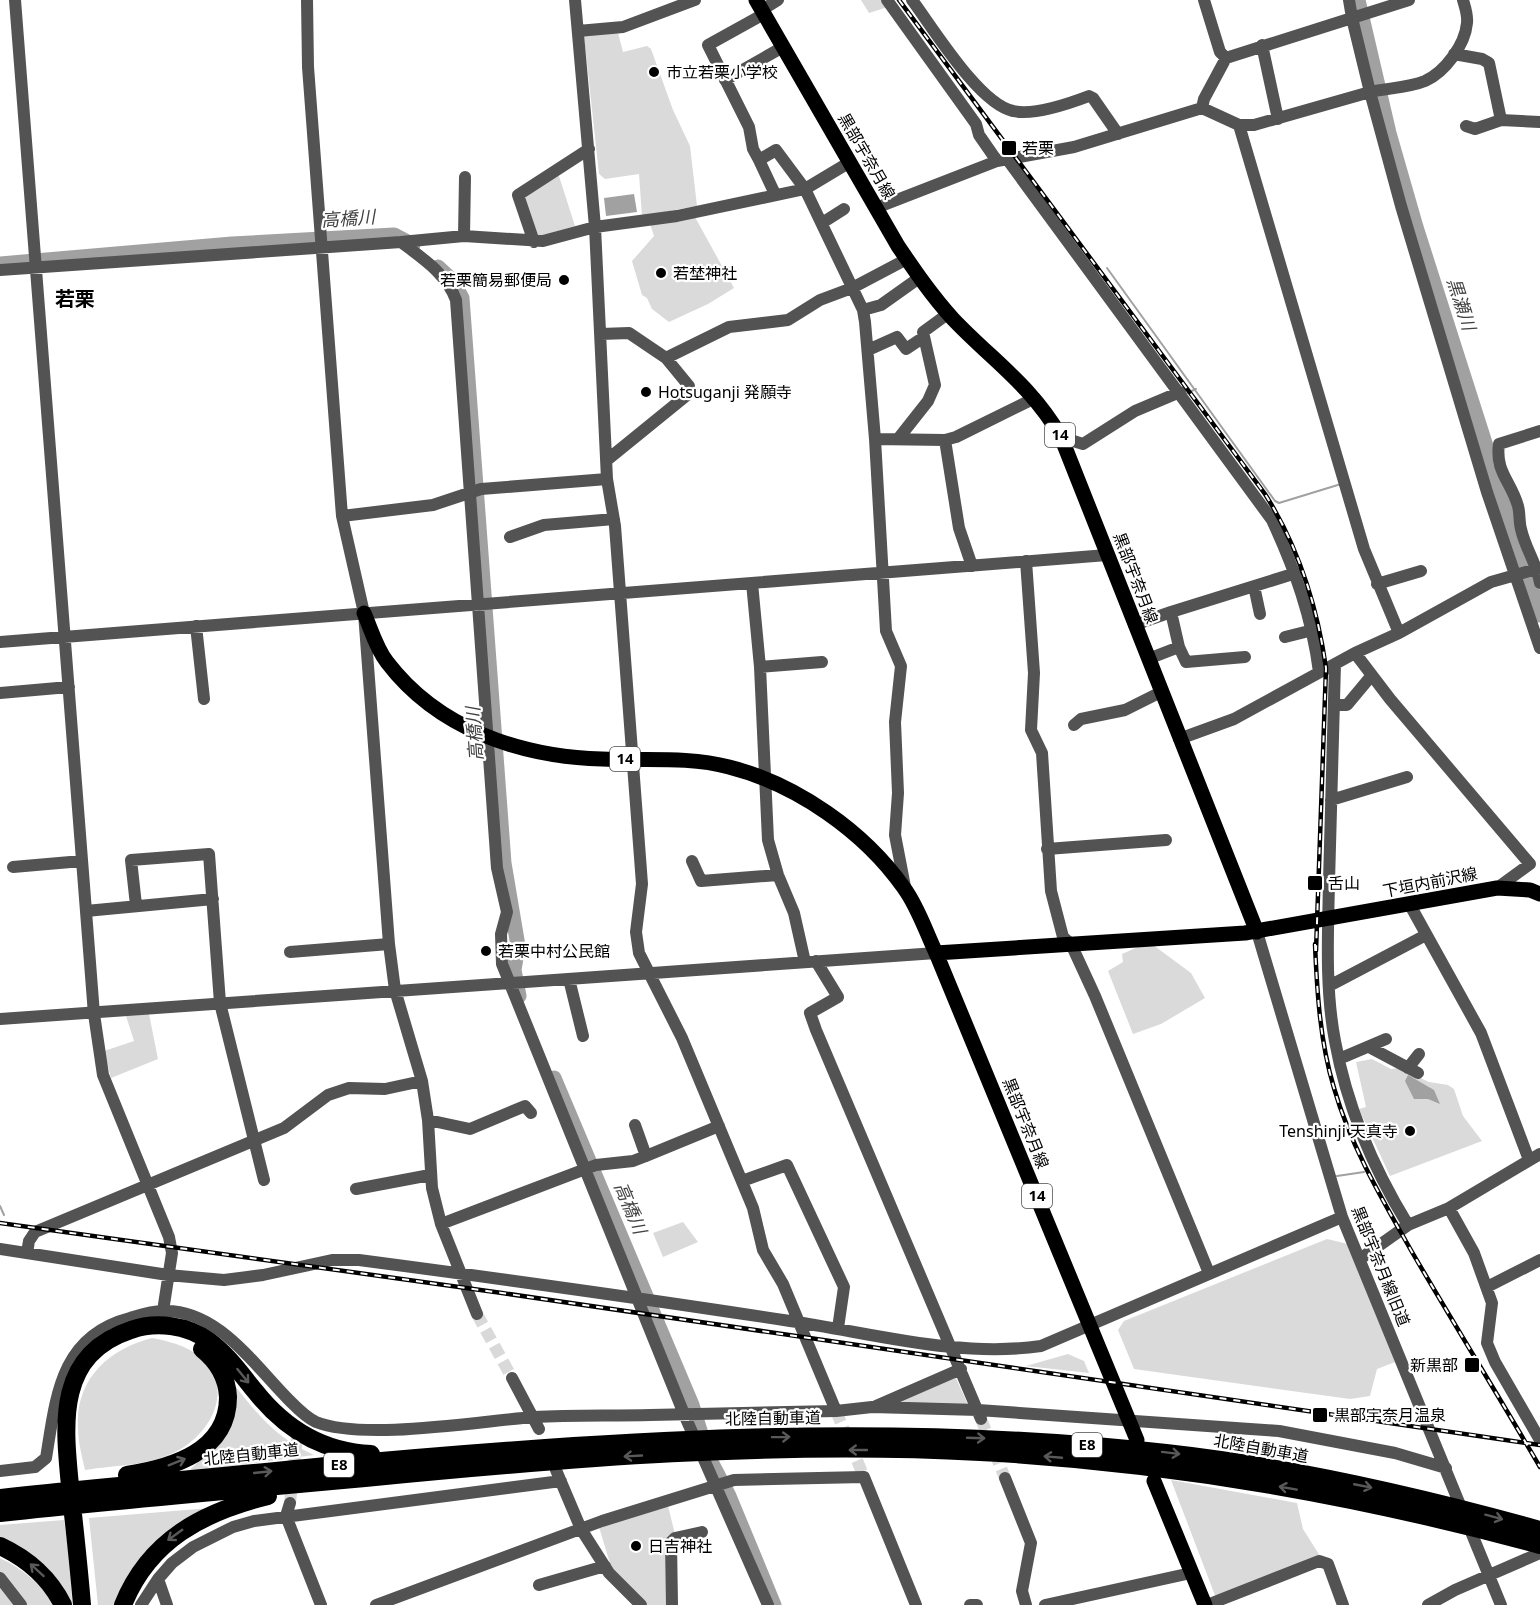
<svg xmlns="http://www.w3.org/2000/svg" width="1540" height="1605" font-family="'Noto Sans','Noto Sans JP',sans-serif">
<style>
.green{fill:#dadada}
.water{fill:#a1a1a1}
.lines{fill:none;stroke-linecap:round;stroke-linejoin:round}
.stream{stroke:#a1a1a1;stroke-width:2}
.river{stroke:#a1a1a1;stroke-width:15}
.minor-tunnel{stroke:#d9d9d9;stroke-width:12;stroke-dasharray:12 6;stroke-linecap:butt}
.minor{stroke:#535353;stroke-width:12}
.major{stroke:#000;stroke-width:15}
.highway{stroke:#000;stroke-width:18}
.rail-casing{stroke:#000;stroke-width:4.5}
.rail{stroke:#fff;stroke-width:2;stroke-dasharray:7;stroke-linecap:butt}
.oneway{stroke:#595959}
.poi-dot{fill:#000;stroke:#fff;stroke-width:2}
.labels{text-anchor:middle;stroke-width:4.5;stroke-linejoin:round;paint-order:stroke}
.shield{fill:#fff;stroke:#4c4c4c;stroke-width:1.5}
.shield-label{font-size:15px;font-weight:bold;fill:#000}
.poi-label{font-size:16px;fill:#000;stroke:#fff;text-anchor:start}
.street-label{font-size:16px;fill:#000;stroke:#fff}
.water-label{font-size:18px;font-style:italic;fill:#424242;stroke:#fff}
.quarter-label{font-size:20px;font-weight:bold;fill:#000;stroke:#fff}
</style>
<rect width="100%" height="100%" fill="#fff"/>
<!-- green -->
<path class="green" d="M861,0H883L888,7L869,13Z
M618,33L623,52L647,46L651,49L673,110L690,146L697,206L642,216L639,174L605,179L599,174L584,36Z
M558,173L575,226L537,237L522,196Z
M695,217L734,288L708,304L669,322L652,309L647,298L642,295L632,261L654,236L650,224Z
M1149,942L1191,973L1205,998L1161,1024L1133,1034L1108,971L1123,962L1122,954Z
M149,1014L158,1059L111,1078L104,1051L134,1041L126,1016Z
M1372,1059L1391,1069L1399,1068L1429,1082L1448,1085L1454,1089L1463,1116L1482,1141L1390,1176L1359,1109L1366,1107L1356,1062Z
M683,1222L698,1242L663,1257L653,1233Z
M1327,1239L1348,1244L1395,1362L1377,1369L1370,1396L1350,1399L1134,1369L1118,1330L1124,1321Z
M152,1338C173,1342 195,1348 209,1366C231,1397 207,1435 179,1450C151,1466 115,1465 85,1470C82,1456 78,1442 78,1428C75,1379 109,1349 152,1338Z
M1068,1354L1084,1361L1089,1373L1026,1366Z
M955,1376L968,1405L893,1404Z
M232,1382C258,1415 275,1437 314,1455L188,1472L221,1438L236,1408Z
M1171,1480L1297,1503L1303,1529L1320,1556L1216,1598Z
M668,1506L675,1534L678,1605H647L612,1570L599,1527Z
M210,1508C166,1526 131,1560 115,1605H98L89,1518Z
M64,1520L71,1570L72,1605H66L0,1541V1525Z
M0,1558C23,1569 40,1583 54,1605H0Z"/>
<!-- water -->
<path class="water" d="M634,194L637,212L606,216L604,198Z
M1408,1075L1434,1090L1440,1104L1428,1099H1414L1405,1081Z"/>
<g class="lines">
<!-- stream -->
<path class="stream" d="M1107,268L1275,501L1279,503L1341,484
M1185,394L1196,389
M1337,1176L1364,1172
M0,1206L4,1215"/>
<!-- river -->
<path class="river" d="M1358,0L1389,133L1416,227L1540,615
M0,264L232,244L394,235L413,245
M438,267L453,281L462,298L504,863L518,946L514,970L519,996
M554,1078L692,1405L708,1456L729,1496L774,1605"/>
<!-- minor-tunnel -->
<path class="minor-tunnel" d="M477,1314L512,1378
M836,1411L864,1477
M981,1419L1005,1478
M290,1503L298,1427"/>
<!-- minor -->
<path class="minor" d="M15,0L94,1014L103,1075L169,1237L172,1253L163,1311
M307,0L308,67L342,516L364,613L389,944L395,990L422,1081L428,1120L432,1188L441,1224L477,1314
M575,0L595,227L607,479L615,526L642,884L636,932L639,953L682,1038L753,1208L763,1250L783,1284L836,1411
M887,0L976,124L979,135L997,161
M912,0C933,28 979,104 1013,111C1034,116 1068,104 1089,96L1093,98L1118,134
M1204,0L1220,52L1226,58
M1349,0L1352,18L1409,0
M1463,0C1465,7 1468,15 1467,23C1465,45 1445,72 1425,81C1408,88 1387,88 1370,92L1401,206L1487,492L1540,648
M762,10L778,0
M578,31L623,27L695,0
M1262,45L1278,119
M1454,54L1482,59L1489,63L1501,120L1540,122
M725,80L783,47
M1202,108L1204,99L1226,58L1352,18L1370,92L1254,125H1239
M1466,126L1475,129L1501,120
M1007,159L1272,520C1295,570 1312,617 1319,672
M759,160L753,149L749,127L708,45L764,14
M775,194L759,160L776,150L805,189L863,310L865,322L875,439L886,631L901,666L895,722L898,793L895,835L905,887
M876,208L997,161L1074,147L1202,108L1239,125L1364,549L1399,633L1355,653L1234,719L1179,739
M822,223L844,209
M464,236L465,177
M401,242C422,258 447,274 456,300L497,868L507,912L501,934L502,964L684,1414L768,1605
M534,242L518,195L589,149
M0,270L401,242L464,236L543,241L595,227L677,216L805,189L850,162
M863,310L881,305L919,278
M601,334L629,333L666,358L729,327L788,320L820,300L852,288L907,259
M868,350L897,337L906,349L924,337
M1540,431L1499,444C1495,472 1511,481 1518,506C1520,513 1519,522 1521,529C1525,548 1537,564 1540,583
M875,439L945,440L959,528L972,566
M898,439L928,401L935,385L923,332L949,313
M945,440L956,437L1035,398
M1063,441L1067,439L1083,444L1135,411L1180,392
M607,460L687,395L689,386L666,358
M342,516L433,505L481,489L607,479
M510,537L544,525L614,519
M1026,561L1034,673L1031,730L1042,753L1051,891L1063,937L1071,944L1095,996L1209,1273
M752,583L760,667L822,662
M1377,584L1421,571
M1254,586L1260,614
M1134,625L1171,612
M196,626L204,699
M1399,633L1491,582L1540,568
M1285,637L1313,630
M0,642L1107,555
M1179,647L1186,662L1245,657
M1355,653L1390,699L1530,864L1497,888
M1148,659L1179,647L1171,612L1296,573
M1335,664C1333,736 1331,809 1329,882C1328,934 1325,989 1335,1041C1347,1107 1373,1168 1408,1225
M760,667L768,840L778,875L794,913L805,962
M0,693L69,687
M1334,705H1347L1372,675
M1074,725L1081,719L1125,710L1161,692
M1331,800L1407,777
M1047,849L1166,840
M692,861L701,881L778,875
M13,867L82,861
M136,905L131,860L209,854L220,1003L264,1180
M1410,905L1481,1033L1529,1160
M86,911L213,899
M1257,932L1342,1217L1501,1605
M290,952L389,944
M816,961L838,997L810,1013L816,1030L981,1419
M569,979L583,1036
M1329,986L1426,935
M0,1019L936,953
M1369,1047L1418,1073
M1339,1059L1386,1039
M1408,1068L1419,1054
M428,1120L470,1129L525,1106L531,1113
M635,1125L646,1156L719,1126
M742,1181L787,1165L844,1287L838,1328
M356,1189L430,1175
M1449,1208L1474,1253L1492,1303L1487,1343L1495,1362L1540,1440
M441,1224L596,1165L633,1161L646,1156
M0,1249L168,1275L224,1280L263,1275L332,1260H359C503,1279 647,1299 790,1321C872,1333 958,1358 1041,1346L1342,1217
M27,1253L29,1241L35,1232L284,1128L328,1095L349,1088L385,1089L422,1081
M1360,1259L1408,1225L1449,1208L1540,1154
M1487,1287L1540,1260
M512,1378L539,1429
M876,1406L961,1369
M556,1470L581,1529L609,1573L641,1605
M0,1471L35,1467L46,1458C56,1397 60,1336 130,1318C140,1315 152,1311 162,1311C217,1308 254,1365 288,1399C296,1407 305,1417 316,1422C364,1441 480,1421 534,1417C573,1415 611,1416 650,1415C712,1414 774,1412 836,1411L872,1407L978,1410L1279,1431L1395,1453L1446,1468
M1005,1478L1031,1543L1022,1591L1026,1605
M290,1503L286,1516L321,1605
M0,1578L21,1605
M539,1585L605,1566
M141,1605L158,1579
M167,1605L158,1579L172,1563L193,1547L233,1527L254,1521L561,1481
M376,1605L602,1521L734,1480L864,1477L916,1605
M672,1605L671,1542L675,1538L702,1532
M970,1605H977
M1045,1605L1191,1573
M1207,1605L1319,1561L1328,1564L1343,1605
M1428,1605L1455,1590L1540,1553"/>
<!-- major -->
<path class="major" d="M756,0L898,246C915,271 932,296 953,319C993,361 1031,385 1061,437L1257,932
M364,613C371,629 376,648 387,662C438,729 521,757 602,759C644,761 688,756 729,767C796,784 864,831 904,888C918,907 926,932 936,953L1137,1440
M936,953L1245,933L1497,888L1530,890L1540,894
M1154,1481L1205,1605"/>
<!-- highway -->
<path class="highway" d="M127,1475C171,1468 228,1452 228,1397C227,1377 217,1361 202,1349
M0,1498C109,1486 217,1477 326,1466C605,1440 887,1421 1166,1453C1292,1467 1418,1496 1540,1530
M0,1513C121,1500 243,1489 365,1478C569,1458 775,1441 980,1452C1169,1462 1357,1495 1540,1545
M0,1546C28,1559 49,1577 63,1605
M82,1605C79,1569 75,1532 71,1496C65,1431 52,1356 131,1330C156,1321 187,1325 209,1341C228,1355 241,1374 255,1391C285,1429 322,1452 371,1454
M123,1605C149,1540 203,1512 268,1496"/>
<!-- rail casing -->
<g class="rail-casing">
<path id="rail" d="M899,0L1265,494C1299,548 1317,605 1326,668L1316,951
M1315,944C1317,992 1320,1042 1334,1088C1351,1147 1382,1199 1412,1252C1454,1324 1498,1395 1540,1467
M0,1223L502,1293L1540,1445"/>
</g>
<!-- rail -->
<use href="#rail" class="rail"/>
</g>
<!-- one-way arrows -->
<defs><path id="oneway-shaft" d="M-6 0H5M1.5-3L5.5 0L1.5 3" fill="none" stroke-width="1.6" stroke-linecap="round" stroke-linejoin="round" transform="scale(1.5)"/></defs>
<g class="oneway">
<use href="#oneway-shaft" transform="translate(243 1376) rotate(51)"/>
<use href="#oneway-shaft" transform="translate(781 1437) rotate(-1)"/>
<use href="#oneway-shaft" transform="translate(976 1438) rotate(2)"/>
<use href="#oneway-shaft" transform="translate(858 1450) rotate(-180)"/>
<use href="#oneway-shaft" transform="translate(1171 1453) rotate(7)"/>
<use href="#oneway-shaft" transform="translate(633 1456) rotate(177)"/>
<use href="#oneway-shaft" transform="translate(1053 1457) rotate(-175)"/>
<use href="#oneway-shaft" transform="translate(177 1462) rotate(-22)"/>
<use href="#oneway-shaft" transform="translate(263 1472) rotate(-6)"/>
<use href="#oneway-shaft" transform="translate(1363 1486) rotate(11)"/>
<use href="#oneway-shaft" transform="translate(1288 1488) rotate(-170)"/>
<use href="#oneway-shaft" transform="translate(1494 1517) rotate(15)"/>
<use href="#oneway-shaft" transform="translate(175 1535) rotate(144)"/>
<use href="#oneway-shaft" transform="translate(37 1570) rotate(-138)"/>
</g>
<!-- markers -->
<g class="poi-dot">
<circle cx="654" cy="72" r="6"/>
<rect x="1001" y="140" width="16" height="16" rx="3"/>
<circle cx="661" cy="273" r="6"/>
<circle cx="564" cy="280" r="6"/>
<circle cx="646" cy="392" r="6"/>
<rect x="1307" y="875" width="16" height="16" rx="3"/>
<circle cx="486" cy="951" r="6"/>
<circle cx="1410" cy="1131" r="6"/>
<rect x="1464" y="1357" width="16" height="16" rx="3"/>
<rect x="1312" y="1407" width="16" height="16" rx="3"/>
<circle cx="636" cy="1546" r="6"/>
</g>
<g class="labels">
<!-- shield labels -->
<g class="shield">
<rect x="1045" y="423" width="30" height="24" rx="4.5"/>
<rect x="610" y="747" width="30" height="24" rx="4.5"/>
<rect x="1022" y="1184" width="30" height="24" rx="4.5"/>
<rect x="1072" y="1433" width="30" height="24" rx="4.5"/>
<rect x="324" y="1453" width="30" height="24" rx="4.5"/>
</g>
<g class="shield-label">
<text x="1060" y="440">14</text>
<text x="625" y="764">14</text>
<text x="1037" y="1201">14</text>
<text x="1087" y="1450">E8</text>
<text x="339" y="1470">E8</text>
</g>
<!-- poi labels -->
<g class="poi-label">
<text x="666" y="78">市立若栗小学校</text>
<text x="1022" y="154">若栗</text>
<text x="673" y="279">若埜神社</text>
<text x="552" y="286" text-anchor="end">若栗簡易郵便局</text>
<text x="658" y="398">Hotsuganji 発願寺</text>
<text x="1328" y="889">舌山</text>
<text x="498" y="957">若栗中村公民館</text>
<text x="1398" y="1137" text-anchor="end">Tenshinji 天真寺</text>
<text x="1458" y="1371" text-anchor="end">新黒部</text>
<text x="1334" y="1421">黒部宇奈月温泉</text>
<text x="648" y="1552">日吉神社</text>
</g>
<!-- street labels -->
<g class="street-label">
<text transform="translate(867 156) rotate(60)" y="6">黒部宇奈月線</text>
<text transform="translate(1136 578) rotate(69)" y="6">黒部宇奈月線</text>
<text transform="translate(1430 882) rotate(-11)" y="6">下垣内前沢線</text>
<text transform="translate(1026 1123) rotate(68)" y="6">黒部宇奈月線</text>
<text transform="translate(1381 1266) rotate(68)" y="6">黒部宇奈月線旧道</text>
<text transform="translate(773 1418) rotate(-1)" y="6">北陸自動車道</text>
<text transform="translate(1261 1448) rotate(10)" y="6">北陸自動車道</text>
<text transform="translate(251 1454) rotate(-6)" y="6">北陸自動車道</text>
</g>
<!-- water labels -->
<g class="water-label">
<text transform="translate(348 219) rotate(-4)" y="6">高橋川</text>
<text transform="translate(1461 304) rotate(72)" y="6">黒瀬川</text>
<text transform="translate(475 734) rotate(-94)" y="6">高橋川</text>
<text transform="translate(630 1208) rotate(67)" y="6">高橋川</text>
</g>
<!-- quarter labels -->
<g class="quarter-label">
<text x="75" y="306">若栗</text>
</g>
</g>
</svg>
